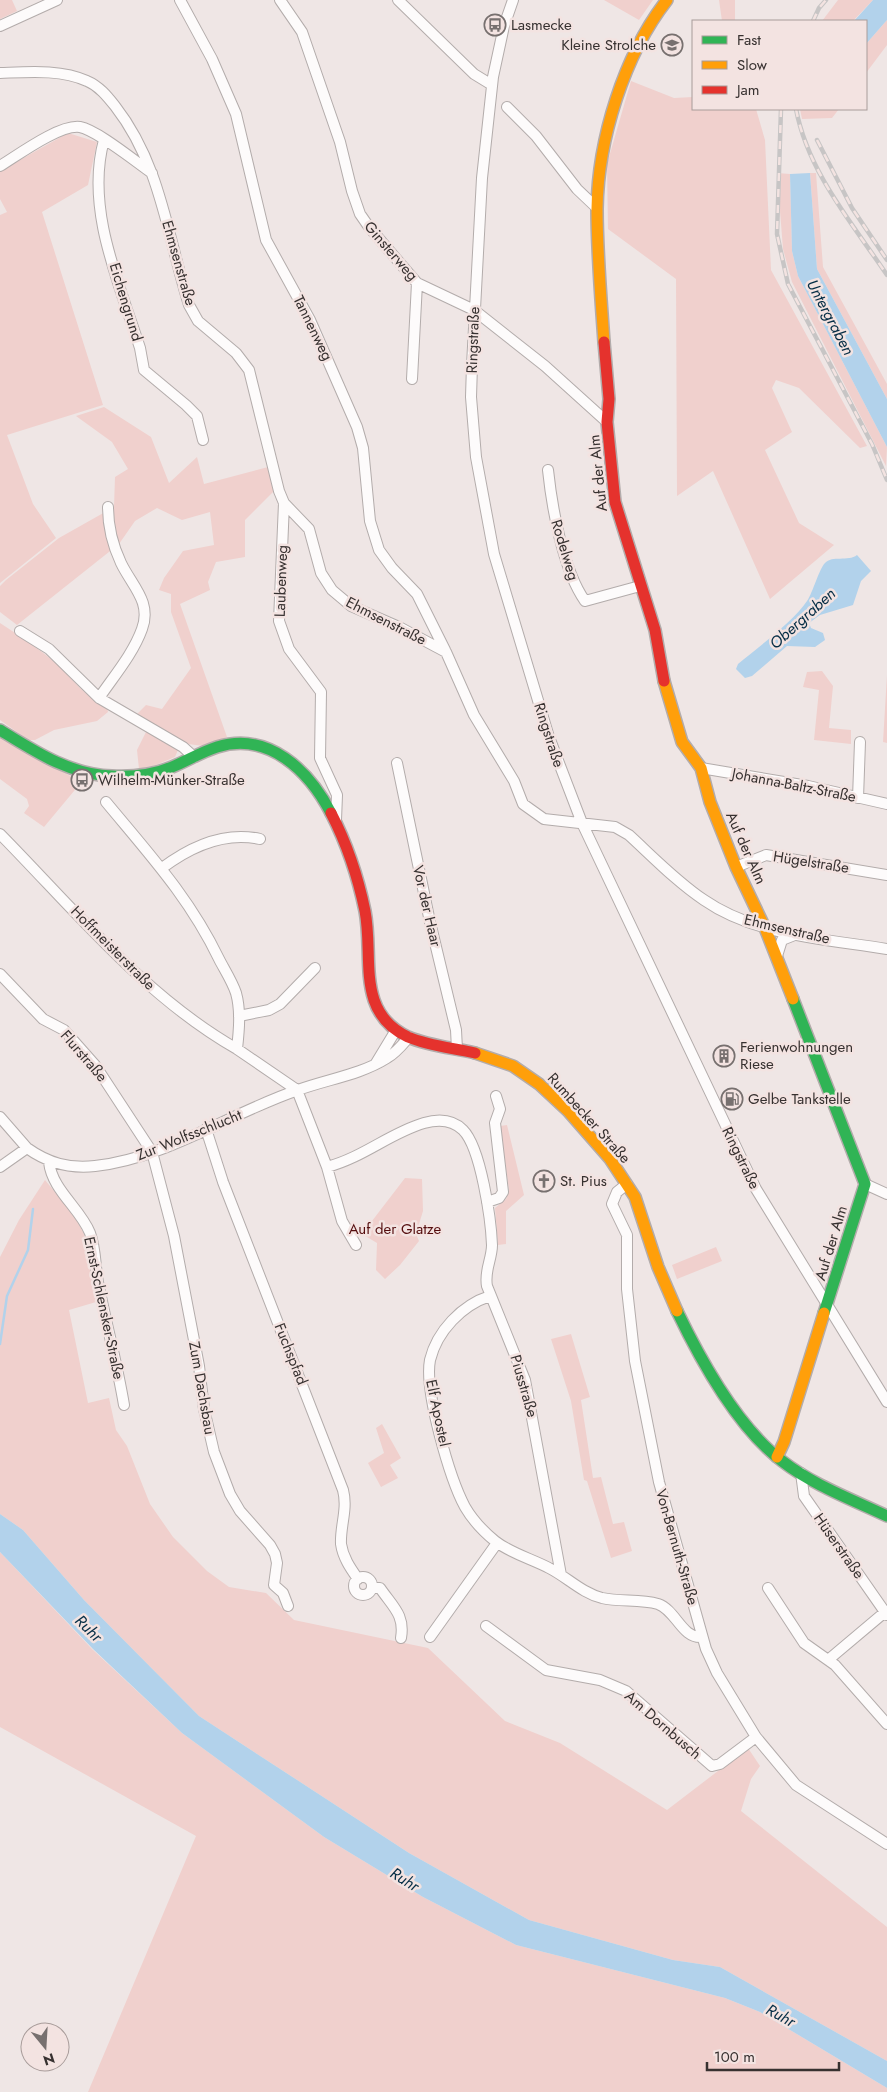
<svg xmlns="http://www.w3.org/2000/svg" width="887" height="2092" font-family="Jost,sans-serif">
<style>
.green{fill:#f0d0cd}
.water{fill:#b2d2eb}
.lines{fill:none;stroke-linecap:round;stroke-linejoin:round}
.stream{stroke:#b2d2eb;stroke-width:2.5}
.street-casing{stroke:#b3acab;stroke-width:12}
.fast-casing{stroke:#b3acab;stroke-width:14}
.slow-casing{stroke:#b3acab;stroke-width:14}
.jam-casing{stroke:#b3acab;stroke-width:14}
.street{stroke:#fdfbfb;stroke-width:10}
.fast{stroke:#30b455;stroke-width:11}
.slow{stroke:#ff9f0a;stroke-width:11}
.jam{stroke:#e5322d;stroke-width:11}
.rail-casing{stroke:#c7c5c5;stroke-width:4.5}
.rail{stroke:#f3e3e1;stroke-width:2.5;stroke-dasharray:8;stroke-linecap:butt}
.labels{text-anchor:middle;stroke-width:5;stroke-linejoin:round;paint-order:stroke}
.poi-label{font-size:15px;fill:#373130;stroke:#f3e3e1;text-anchor:start}
.street-label{font-size:15px;fill:#373130;stroke:#f3e3e1}
.park-label{font-size:15px;fill:#540d0e;stroke:#f3e3e1}
.water-label{font-size:16px;font-style:italic;fill:#062e46;stroke:#f3e3e1}
</style>
<rect width="100%" height="100%" fill="#efe6e5"/>
<!-- green -->
<path class="green" d="M0,0H12L17,11L0,19Z
M604,0H653L639,20Z
M719,0H735V21H722Z
M838,0H873L853,21H822Z
M887,20V45L866,73V44Z
M631,81L674,98L693,97V109H756L765,140L771,270L867,446L860,448L799,388L776,380L772,388L792,432L765,450L799,523L834,545L770,599L713,471L677,496L676,279L608,229L607,164Z
M800,109H839L832,118L802,119Z
M68,133L97,142L88,185L42,212L103,405L7,435L33,504L56,538L0,583V215L7,212L0,199V171Z
M777,173L790,174L792,251L798,276L887,447L886,466L792,282L783,249Z
M810,173H816L823,267L887,384V399L817,269Z
M104,407L151,437L169,483L197,457L204,484L268,467L274,491L245,520V557L216,562L208,582L210,590L180,604L227,737L203,746L181,743L175,757L156,765L139,769L137,750L150,724L136,715L146,705L162,709L191,668L171,612V594L159,590L164,578L183,551L214,545L210,512L182,520L157,508L135,521L119,544L17,625L0,612V586L6,580L59,538L114,507L115,477L128,469L112,442L76,416Z
M0,623C20,636 39,649 57,664C73,679 86,699 107,706L108,712L97,721L54,730L35,740H28L0,720Z
M822,671L833,686L829,728L851,730V744L814,740L819,690L803,687L807,672Z
M887,675V743L883,742Z
M0,736L74,778L79,785L44,827L24,813L29,806L27,799L0,779Z
M507,1125L524,1195L506,1211V1244L498,1245L495,1208L506,1199L509,1190L500,1126Z
M405,1178L422,1179L423,1211L416,1234L419,1241L400,1265L385,1279L376,1270L377,1243L362,1234Z
M45,1180L74,1215L84,1234L96,1302L69,1310L88,1403L109,1398L116,1430L127,1446L150,1504L173,1537L207,1571L229,1587L266,1593L294,1620L428,1648L505,1721L560,1743L667,1810L748,1748L760,1766L751,1779L741,1811L887,1927V2061L720,1967L673,1960L529,1920L409,1853L199,1716L84,1600L23,1530L0,1514V1257L19,1220Z
M716,1247L722,1261L677,1279L672,1265Z
M571,1334L590,1397L581,1400L593,1478L601,1477L613,1524L624,1522L632,1551L611,1558L587,1481L584,1480L571,1401L551,1339Z
M382,1424L401,1458L390,1465L398,1478L381,1487L368,1463L384,1453L376,1428Z
M0,1552L92,1649L182,1733L324,1837L423,1897L516,1945L725,1998L760,2012L887,2088V2092H88L196,1836L0,1727Z"/>
<!-- water -->
<path class="water" d="M873,0H887V20L866,44V21H854Z
M810,173L817,269L887,399V447L798,276L792,251L790,174Z
M857,555L871,571L861,581L853,605L820,615L809,623L811,628L823,633L825,640L815,647L787,646L752,676L745,678L736,669L738,664C758,647 793,622 807,601C813,592 819,569 825,563C832,555 848,562 857,555Z
M0,1514L23,1530L84,1600L199,1716L409,1853L529,1920L673,1960L720,1967L887,2061V2088L760,2012L725,1998L516,1945L423,1897L324,1837L182,1733L93,1649L0,1552Z"/>
<g class="lines">
<!-- stream -->
<path class="stream" d="M0,1344L7,1296L28,1250L33,1209"/>
<!-- street casing -->
<g class="street-casing">
<path id="street" d="M180,0L212,59L236,114L266,240L310,320L357,427L363,448L370,521L379,550L392,568L417,594L445,650
M280,0L302,32L340,142L352,191L360,214L369,227L417,283L474,310L545,366L607,422
M398,0L474,74L492,85
M513,0L504,26L493,77L482,178L472,365L471,397L476,457L494,554L549,737L582,823L756,1189L887,1402
M0,26L57,0
M0,73C28,72 61,69 87,81C99,86 107,96 115,106C161,165 167,235 189,305L198,321L236,353L249,370L279,491L284,503L309,529L321,573L332,590L351,606L399,627L446,652L474,715L514,781L523,804L544,819L615,827L629,835C653,857 677,882 704,900C756,936 826,939 887,949
M507,107L536,136L577,189L597,208
M104,140C85,208 119,283 140,348L144,370L186,405L197,416L203,440
M0,166C18,155 60,124 80,127C97,130 136,162 152,173
M412,379L417,283
M548,470C552,508 563,570 585,601L640,586
M284,503L279,621L289,649L321,692L320,758L337,795L336,820
M20,631L49,649L99,698L183,747L194,757
M99,698C114,676 133,654 142,629C152,602 132,586 121,563C113,546 108,526 108,507
M397,763L430,922L456,1030L457,1049
M701,768L808,786L887,804
M858,798L860,742
M106,802C149,854 189,897 219,959C224,969 232,981 236,993C241,1011 239,1031 237,1049L297,1090
M0,834C74,909 144,996 237,1049
M736,867L766,855L887,875
M162,868C190,847 224,831 260,839
M777,956L782,940L797,934
M0,974L43,1019L64,1030L95,1065L152,1152L174,1236L199,1366L204,1409L214,1452L230,1494L240,1511L270,1545L275,1554L277,1563L274,1585L283,1593L288,1606
M239,1016L269,1010L280,1004L315,968
M376,1063L396,1030
M297,1090L327,1167L342,1221L356,1245
M0,1117L27,1148
M206,1129L223,1182L343,1490C348,1509 340,1526 341,1544C343,1558 351,1569 358,1579
M49,1162C52,1190 80,1208 90,1233C96,1249 95,1266 98,1282C106,1323 117,1363 124,1405
M0,1167L27,1148C48,1163 69,1169 95,1166C167,1158 230,1113 298,1090C328,1079 360,1075 387,1058C396,1053 403,1044 409,1037
M327,1167C364,1157 390,1133 424,1123C438,1119 452,1119 463,1130C481,1148 491,1220 492,1245C492,1259 484,1271 487,1286L525,1380L561,1575
M627,1184L617,1192L612,1204L627,1235V1289L635,1361L659,1482L706,1649L717,1673L756,1737L796,1785L887,1844
M865,1184L887,1194
M487,1202L499,1198L503,1192L495,1123L500,1109L496,1096
M490,1296C462,1305 437,1331 430,1360C424,1391 450,1479 465,1507C472,1519 484,1532 495,1541C510,1553 532,1559 549,1568C567,1577 582,1593 602,1598C620,1602 640,1599 658,1604C676,1610 682,1639 702,1637
M801,1473L804,1496L887,1615
M354 1586a9 9 0 1 1 18 0a9 9 0 1 1-18 0Z
M372,1588H380C393,1607 405,1615 401,1638
M768,1588L804,1643L835,1665L887,1724
M486,1626L546,1670L600,1680L626,1691L712,1766L720,1764L756,1737
M430,1637L497,1543
M828,1660L885,1612"/>
</g>
<!-- fast casing -->
<g class="fast-casing">
<path id="fast" d="M0,730C34,751 70,775 112,776C132,777 153,775 172,767C187,761 201,752 217,747C269,731 309,771 331,813
M793,999L865,1184L824,1313
M677,1311C701,1361 737,1427 782,1461C813,1485 851,1499 887,1516"/>
</g>
<!-- slow casing -->
<g class="slow-casing">
<path id="slow" d="M604,342C601,298 597,253 597,209C598,139 624,55 667,0
M664,681L682,742L701,768L710,802L736,867L765,928L793,999
M475,1053L513,1066L539,1084L568,1111L610,1159L635,1197L658,1267L677,1311
M777,1457L784,1442L824,1313"/>
</g>
<!-- jam casing -->
<g class="jam-casing">
<path id="jam" d="M604,342L609,399L607,422L615,502L655,630L664,681
M331,813C347,844 358,877 365,911C374,957 355,1012 408,1037C429,1046 454,1048 475,1053"/>
</g>
<!-- street -->
<use href="#street" class="street"/>
<!-- fast -->
<use href="#fast" class="fast"/>
<!-- slow -->
<use href="#slow" class="slow"/>
<!-- jam -->
<use href="#jam" class="jam"/>
<!-- rail casing -->
<g class="rail-casing">
<path id="rail" d="M813,21L819,8L826,0
M781,109L777,234L788,284L872,444L887,480
M796,109C808,172 852,223 887,275
M817,140L852,208L887,260"/>
</g>
<!-- rail -->
<use href="#rail" class="rail"/>
</g>
<!-- icons -->
<defs>
<g id="bus-ring" transform="scale(1.125)"><circle r="9.5" fill="#f3e3e1" stroke="#77706f" stroke-width="1.5"/><path d="M-5-6H5V4H4V6H2V4H-2V6H-4V4H-5ZM-3.5-4V0h7V-4ZM-3.5 1.2v1.5H-2V1.2ZM2 1.2v1.5H3.5V1.2Z" fill="#77706f"/></g>
<g id="school-ring" transform="scale(1.125)"><circle r="9.5" fill="#f3e3e1" stroke="#77706f" stroke-width="1.5"/><path d="M0-5L7-2L0 1L-7-2ZM-4 1L0 2.5L4 1V4Q0 6-4 4Z" fill="#77706f"/></g>
<g id="building-ring" transform="scale(1.125)"><circle r="9.5" fill="#f3e3e1" stroke="#77706f" stroke-width="1.5"/><path d="M-4-6H4V6H1V3H-1V6H-4ZM-2.5-4.3h1.7v1.8h-1.7ZM.8-4.3h1.7v1.8H.8ZM-2.5-1h1.7V.8h-1.7ZM.8-1h1.7V.8H.8Z" fill="#77706f"/></g>
<g id="fuel-ring" transform="scale(1.125)"><circle r="9.5" fill="#f3e3e1" stroke="#77706f" stroke-width="1.5"/><path d="M-5.5-6h7V0h2V4h1.3V-2.5L3-4.5l.8-.8L6-3V5H2.5V1h-1V6h-7ZM-4.2-4.7v3.2H.2V-4.7Z" fill="#77706f"/></g>
<g id="church-ring" transform="scale(1.125)"><circle r="9.5" fill="#f3e3e1" stroke="#77706f" stroke-width="1.5"/><path d="M-1.2-6h2.4v3.5h3.3v2.4h-3.3V6h-2.4V-.1h-3.3v-2.4h3.3Z" fill="#77706f"/></g>
</defs>
<g fill-rule="evenodd">
<use href="#bus-ring" x="495" y="25"/>
<use href="#school-ring" x="672" y="45"/>
<use href="#bus-ring" x="82" y="780"/>
<use href="#building-ring" x="724" y="1056"/>
<use href="#fuel-ring" x="732" y="1099"/>
<use href="#church-ring" x="544" y="1181"/>
</g>
<g class="labels">
<!-- poi labels -->
<g class="poi-label">
<text x="511" y="30">Lasmecke</text>
<text x="656" y="50" text-anchor="end">Kleine Strolche</text>
<text x="98" y="785">Wilhelm-Münker-Straße</text>
<text x="740" y="1052">Ferienwohnungen<tspan x="740" dy="17">Riese</tspan></text>
<text x="748" y="1104">Gelbe Tankstelle</text>
<text x="560" y="1186">St. Pius</text>
</g>
<!-- street labels -->
<g class="street-label">
<text transform="translate(391 251) rotate(49)" y="5">Ginsterweg</text>
<text transform="translate(179 263) rotate(74)" y="5">Ehmsenstraße</text>
<text transform="translate(126 302) rotate(73)" y="5">Eichengrund</text>
<text transform="translate(313 328) rotate(64)" y="5">Tannenweg</text>
<text transform="translate(473 340) rotate(-88)" y="5">Ringstraße</text>
<text transform="translate(598 473) rotate(-96)" y="5">Auf der Alm</text>
<text transform="translate(565 550) rotate(73)" y="5">Rodelweg</text>
<text transform="translate(281 581) rotate(-88)" y="5">Laubenweg</text>
<text transform="translate(386 621) rotate(27)" y="5">Ehmsenstraße</text>
<text transform="translate(549 735) rotate(72)" y="5">Ringstraße</text>
<text transform="translate(794 785) rotate(11)" y="5">Johanna-Baltz-Straße</text>
<text transform="translate(746 848) rotate(66)" y="5">Auf der Alm</text>
<text transform="translate(811 862) rotate(9)" y="5">Hügelstraße</text>
<text transform="translate(427 906) rotate(77)" y="5">Vor der Haar</text>
<text transform="translate(787 929) rotate(13)" y="5">Ehmsenstraße</text>
<text transform="translate(113 948) rotate(45)" y="5">Hoffmeisterstraße</text>
<text transform="translate(84 1056) rotate(49)" y="5">Flurstraße</text>
<text transform="translate(589 1118) rotate(48)" y="5">Rumbecker Straße</text>
<text transform="translate(189 1135) rotate(-22)" y="5">Zur Wolfsschlucht</text>
<text transform="translate(741 1158) rotate(64)" y="5">Ringstraße</text>
<text transform="translate(831 1243) rotate(-73)" y="5">Auf der Alm</text>
<text transform="translate(104 1308) rotate(78)" y="5">Ernst-Schlensker-Straße</text>
<text transform="translate(291 1354) rotate(68)" y="5">Fuchspfad</text>
<text transform="translate(524 1386) rotate(74)" y="5">Piusstraße</text>
<text transform="translate(202 1388) rotate(80)" y="5">Zum Dachsbau</text>
<text transform="translate(438 1413) rotate(78)" y="5">Elf Apostel</text>
<text transform="translate(839 1546) rotate(55)" y="5">Hüserstraße</text>
<text transform="translate(677 1547) rotate(74)" y="5">Von-Bernuth-Straße</text>
<text transform="translate(663 1725) rotate(41)" y="5">Am Dornbusch</text>
</g>
<!-- park labels -->
<g class="park-label">
<text x="395" y="1234">Auf der Glatze</text>
</g>
<!-- water labels -->
<g class="water-label">
<text transform="translate(831 317) rotate(62)" y="6">Untergraben</text>
<text transform="translate(802 618) rotate(-42)" y="6">Obergraben</text>
<text transform="translate(89 1628) rotate(44)" y="6">Ruhr</text>
<text transform="translate(405 1879) rotate(32)" y="6">Ruhr</text>
<text transform="translate(781 2015) rotate(29)" y="6">Ruhr</text>
</g>
</g>
<!-- legend -->
<rect x="692" y="20" width="175" height="90" fill="#f3e3e1" stroke="#a89c9a"/>
<rect x="702" y="36" width="25" height="8" fill="#30b455" stroke="#a89c9a"/>
<text x="737" y="45" font-size="15" fill="#373130">Fast</text>
<rect x="702" y="61" width="25" height="8" fill="#ff9f0a" stroke="#a89c9a"/>
<text x="737" y="70" font-size="15" fill="#373130">Slow</text>
<rect x="702" y="86" width="25" height="8" fill="#e5322d" stroke="#a89c9a"/>
<text x="737" y="95" font-size="15" fill="#373130">Jam</text>
<!-- north arrow -->
<g transform="translate(45 2047) rotate(162)"><circle r="24" fill="#f3e3e1" stroke="#a89c9a"/>
<path d="M0-4L9 19L0 12L-9 19Z" fill="#77706f"/>
<text y="-8" font-size="14" font-weight="bold" text-anchor="middle" fill="#373130">N</text>
</g>
<!-- scale -->
<path d="M707 2062v8h132v-8" fill="none" stroke="#373130" stroke-width="2.5"/>
<text x="714" y="2062" font-size="15" fill="#373130" stroke="#f3e3e1" stroke-width="4" paint-order="stroke">100 m</text>
</svg>
